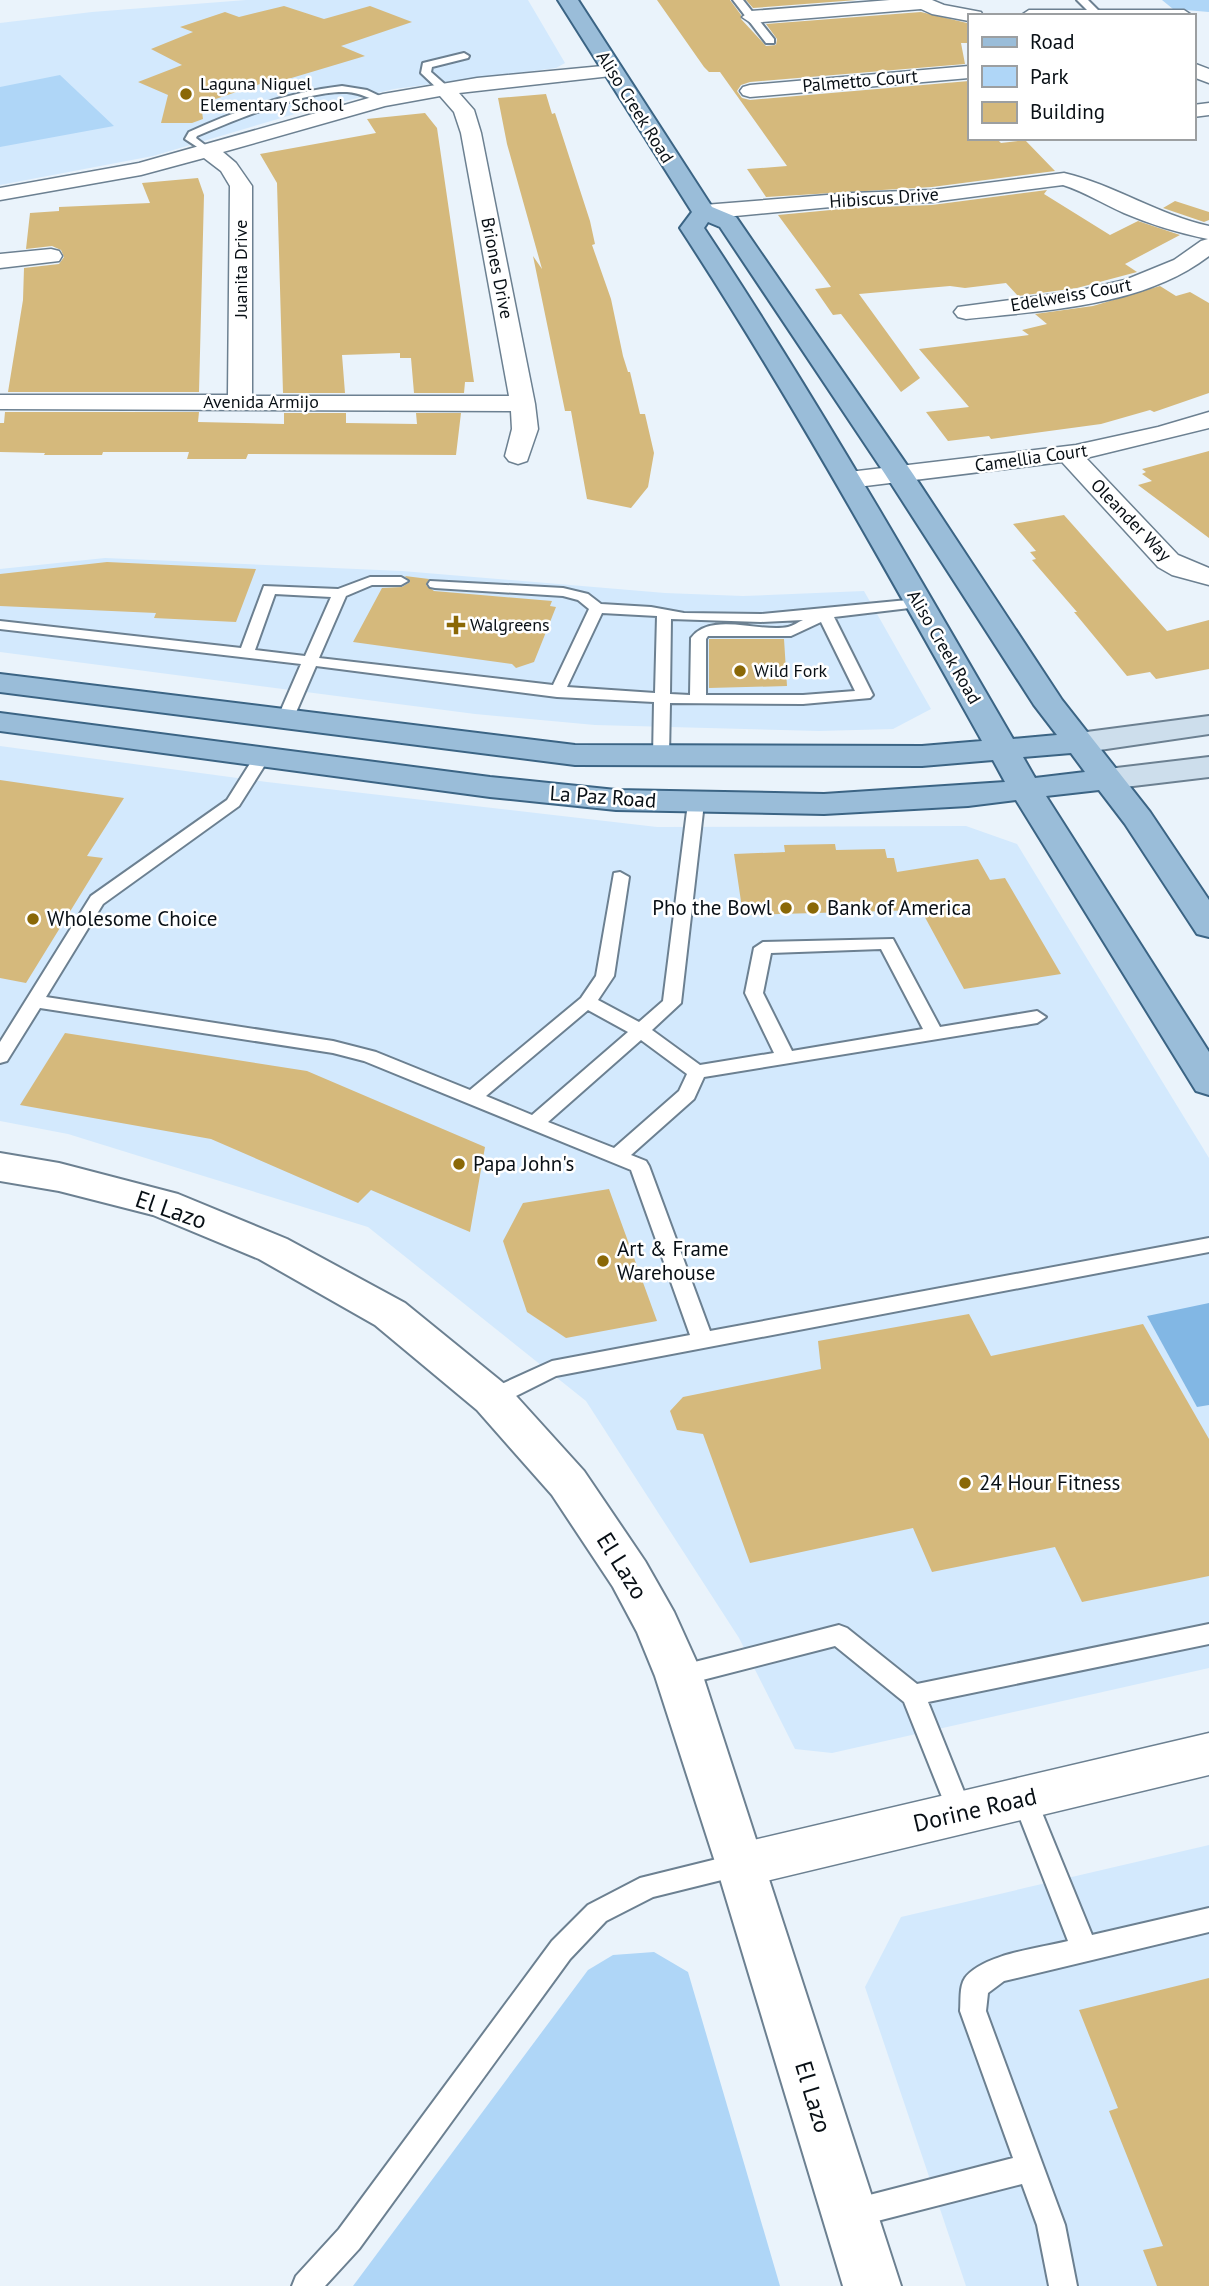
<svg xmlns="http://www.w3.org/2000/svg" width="1209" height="2286" font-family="'PT Sans',sans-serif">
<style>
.built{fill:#d3e9fd}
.green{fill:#afd6f7}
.water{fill:#82b7e4}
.building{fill:#d5b97c}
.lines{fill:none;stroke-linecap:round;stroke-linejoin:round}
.service-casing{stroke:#6c8091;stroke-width:4}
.minor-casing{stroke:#6c8091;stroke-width:3}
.tertiary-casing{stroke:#6c8091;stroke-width:4}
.secondary-casing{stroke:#6c8091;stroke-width:4}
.primary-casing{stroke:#3b6484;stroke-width:4}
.service{fill:#fff;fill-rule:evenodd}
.minor{fill:#fff;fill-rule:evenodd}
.tertiary{fill:#fff;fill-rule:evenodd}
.secondary{fill:#cddeec;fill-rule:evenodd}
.primary{fill:#9abdd9;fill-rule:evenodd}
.poi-dot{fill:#8a6807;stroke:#fff;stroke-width:2.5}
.labels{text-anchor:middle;stroke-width:5;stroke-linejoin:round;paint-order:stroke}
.far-street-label{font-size:18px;fill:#080f15;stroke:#fff}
.far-poi-label{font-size:18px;fill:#080f15;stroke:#fff;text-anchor:start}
.street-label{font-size:21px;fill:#080f15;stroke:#fff}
.poi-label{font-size:21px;fill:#080f15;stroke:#fff;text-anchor:start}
.near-street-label{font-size:24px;fill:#080f15;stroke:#fff}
</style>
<rect width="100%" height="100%" fill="#eaf3fb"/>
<!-- built -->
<path class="built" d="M246,0H528L565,63L556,68L394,89L305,111L153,156L0,185V23L92,12Z
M105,558L402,571L665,593L743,596L864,591L931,709L893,729L819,731L595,725L475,714L0,652V569Z
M0,746L267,782L657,827L966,826L1017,844L1209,1158V1668L832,1753L795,1749L739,1638L586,1401L368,1227L68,1134L0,1121Z
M1209,1845V2286H966L865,1987L901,1917Z"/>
<!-- green -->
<path class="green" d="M1162,0H1209V12L1173,9Z
M60,75L114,126L0,147V87Z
M654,1952L688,1972L780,2286H353L588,1970L613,1955Z"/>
<!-- water -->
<path class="water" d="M1209,1303V1405L1197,1407L1147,1316Z"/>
<!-- building -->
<path class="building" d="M657,0H730L741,15V19L766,46L776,45L777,39L766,24L921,12L967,23L969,43H961L965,64L750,82L741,85L737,91L742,98L750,100L969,81V138H996L1001,143L1025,140L1055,171L932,187L766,197L747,169L787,166L720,72H709L704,67Z
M746,0H857L753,8Z
M284,6L324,19L370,6L412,22L341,46L365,56L268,85L263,83L201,104L203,119L192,123H161L168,95L138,82L182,65L151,49L193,32L180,27L225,12L239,17Z
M546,94L552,114L555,113L590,221L595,244L592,245L611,299L623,356L628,372H630L640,414H645L654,453L648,487L631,508L587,499L571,411H565L533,256L542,269L507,144L498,98Z
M425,113L437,128L474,382H465L464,393H414L411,358H400V353L342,355L345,393H283L277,183L260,154L376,133L367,119Z
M198,178L204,195L199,392H8L23,300L24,268L59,264L64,257L61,250L52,246L26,249L30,213L59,211V207L150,203L142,183Z
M1047,190L1044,194L1110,235L1138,221L1180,235L1125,264L1137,272L1077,288L1018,296L1006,283L965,288L950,286L859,294L920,378L901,392L841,314L833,315L815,289L831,287L778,215L852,208L932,205Z
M1175,201L1209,212V220L1204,222L1163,208Z
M1160,286L1176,296L1190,292L1209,303V393L1154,412L1150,410L1101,424L991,439L989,436L948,441L926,412L969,407L919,349L1029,335L1022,330L1047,324L1035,314L1093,306Z
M5,412H199L198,422L284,424V413H346V423L417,424L416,413H461L456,455L248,454L246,459H187L189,452H103L102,455H44L45,453L0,452V423H4Z
M1209,451V538L1138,485L1152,481L1142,474L1146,472L1142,469Z
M1064,515L1167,631L1209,620V669L1156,679L1150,672L1127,676L1074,612H1077L1032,560L1036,559L1030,552L1036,551L1013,524Z
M107,562L256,569L236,622L154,618L156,613L0,606V574Z
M405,576L429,579L426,585L434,591L552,601L550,606L556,607L534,662L516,668L512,664L353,642L382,588L402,587L410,582Z
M709,639H784L787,686L709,688Z
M0,780L124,798L87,856L103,858L26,983L0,978Z
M835,844L836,850L885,849L887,858H894L897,872L978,859L990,880L1005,878L1061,974L964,989L921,910L743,915L734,854L785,852L784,845Z
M65,1033L307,1071L485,1147L470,1232L371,1190L358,1203L211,1139L20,1105Z
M609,1189L657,1321L566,1338L527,1312L503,1241L523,1203Z
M969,1314L991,1356L1143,1324L1209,1439V1576L1082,1602L1055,1547L932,1572L913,1528L750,1563L703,1434L677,1430L670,1411L683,1397L821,1369L818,1341Z
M1209,1978V2286H1157L1143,2250L1163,2246L1109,2111L1118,2108L1079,2010Z"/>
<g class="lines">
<!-- service casing -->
<g class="service-casing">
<path id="service" d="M733,0H743L774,39V43H766Z
M1077,0H1088L1103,15L1093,16Z
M464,53L469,56L468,58L432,67L431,72L448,87V91H440L421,73L423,63Z
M342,86L367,90L388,100L383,103C371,99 360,93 347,92C307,90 234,120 197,136L196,138L213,151L208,154L185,139L189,132C237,110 290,92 342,86Z
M370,577H401L408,581L401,585H372L346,596L319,658L553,685L589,609L578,600L563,596L435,588L430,587L428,584L430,581L563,588L588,594L601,604L651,607L684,613L761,614L918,599L925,603L918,607L834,617L873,695L870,698L803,704L670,703L669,757L661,762L653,757L654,702L557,697L316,666L294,717L286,722L278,717L301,664L0,629V621L241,648L264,586L338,589ZM275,594L331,597L305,656L255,650ZM602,613L657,616L655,693L567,687ZM671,619L761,622L803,620C798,622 793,626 788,627C759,633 711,611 691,638L690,695L670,694ZM821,622L855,691L803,695H706V639L708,636H791Z
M262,752L270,757L239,806L103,904L46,997L333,1041L376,1052L470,1090L581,998L596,976L614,873L620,872L629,877L614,976L598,1000L639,1022L663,1001L688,803L696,798L704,803L681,1003L652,1030L700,1065L774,1053L745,993L754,948L763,942L893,939L940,1027L1037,1011L1046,1017L1037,1023L704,1077L694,1099L631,1155L646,1161L649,1166L710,1331L1209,1238V1252L556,1376L500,1404L492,1406L484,1404L481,1398L484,1392L552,1361L690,1335L631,1170L364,1061L333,1053L40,1008L7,1061L0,1063V1042L91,896L227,800L256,754ZM881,949L923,1029L792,1051L763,993L771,953ZM588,1010L628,1032L532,1115L486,1096ZM641,1040L687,1074L679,1091L614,1148L548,1122Z
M1209,1624V1644L928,1702L973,1814L970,1822L961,1825L952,1822L904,1702L835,1646L679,1686L671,1683L667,1676L671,1669L679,1666L839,1625L847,1628L917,1684Z
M1024,1787L1033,1790L1036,1798L1092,1935L1209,1908V1932L1004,1981L988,1993L986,2011L1065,2225L1077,2286H1049L1037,2225L1022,2184L850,2228L840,2224L836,2214L840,2204L850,2200L1013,2158L960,2011C961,2001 959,1987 965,1978C983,1954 1040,1948 1068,1941L1012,1798L1015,1790Z
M741,1853L750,1857L754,1865L750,1873L653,1897L606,1921L570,1959L359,2249L325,2286H292L296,2276L339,2229L552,1941L588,1905L640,1878Z"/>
</g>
<!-- minor casing -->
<g class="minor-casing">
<path id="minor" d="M890,0H932L944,5L981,12L983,16H969V21L932,14L921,9L751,23L742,17L751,11Z
M1029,10H1184L1193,16H1020Z
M1193,63L1209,69V83L1193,77Z
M613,65L623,71L620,75L459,93L474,110L481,133L535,404L538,429L527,461L518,464L509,461L505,456L512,429L511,411L0,409V395H228L230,186L221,171L204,158L141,175L0,200V188L139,163L383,94L477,78ZM440,96L454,112L461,133L509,396H252V186L236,163L223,152L385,106Z
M969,66V78L750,97L743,95L740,91L743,87L750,85Z
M1209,103V115L1193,117V105Z
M1064,173C1115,185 1158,215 1209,226V256C1142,307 1047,310 966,319L958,317L954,312L958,307L1077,291L1125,280L1174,260L1201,241L1208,239C1179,233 1152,225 1124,213C1103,204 1085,192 1063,185L932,202L852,205L704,219L696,217L693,212L696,207L704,205L852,193L932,190Z
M51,249L59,251L62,256L59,261L0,268V254Z
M1209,412V428L1086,458L1178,555L1209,568V585L1172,575L1158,567L1062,462L849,488L840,486L836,480L840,474L849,472L1076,445L1158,427Z
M1209,1733V1775L741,1887L724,1881L717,1865L724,1849L741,1843Z"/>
</g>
<!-- tertiary casing -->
<g class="tertiary-casing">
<path id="tertiary" d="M0,1153L59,1163L178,1194L287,1239L405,1303L507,1386L584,1471L645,1561L674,1612L703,1676L901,2286H843L716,1865L655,1676L637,1632L613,1587L552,1495L477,1410L375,1325L259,1259L153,1215L59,1191L0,1181Z"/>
</g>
<!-- secondary casing -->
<g class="secondary-casing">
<path id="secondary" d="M1209,716V734L1079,753L1068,750L1063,743L1068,736L1079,733Z
M1209,757V777L1108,789L1097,786L1092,779L1097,772L1108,769Z"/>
</g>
<!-- primary casing -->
<g class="primary-casing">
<path id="primary" d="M558,0H578L712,207L736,217L913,474L1062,700L1150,812L1209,900V937L1197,934L1125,824L1099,790L1046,796L1209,1052V1095L1196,1091L1016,800L968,806L824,814L616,810L490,797L0,731V713L490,777L616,790L824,794L1005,782L993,760L922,766L575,765L0,692V674L575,745L922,746L982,741C885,568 789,395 680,228L692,212ZM708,222L720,227L885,474L1034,705L1057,735L1013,739C913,567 814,394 704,228ZM1071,753L1085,772L1035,778L1023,757Z"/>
</g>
<!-- service -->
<use href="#service" class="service"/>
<!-- minor -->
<use href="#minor" class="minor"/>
<!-- tertiary -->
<use href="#tertiary" class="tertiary"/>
<!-- secondary -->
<use href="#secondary" class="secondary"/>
<!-- primary -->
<use href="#primary" class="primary"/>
</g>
<!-- markers -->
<g class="poi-dot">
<circle cx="186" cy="94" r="7"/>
<path d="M452.5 614.5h7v7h7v7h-7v7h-7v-7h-7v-7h7z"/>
<circle cx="740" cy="671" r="7"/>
<circle cx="786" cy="908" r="7"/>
<circle cx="813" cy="908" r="7"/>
<circle cx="33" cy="919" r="7"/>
<circle cx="459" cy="1164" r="7"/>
<circle cx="603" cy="1261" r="7"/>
<circle cx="965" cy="1483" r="7"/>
</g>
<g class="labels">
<!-- far-street labels -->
<g class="far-street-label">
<text transform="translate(860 81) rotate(-5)" y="6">Palmetto Court</text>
<text transform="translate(635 107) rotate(58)" y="6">Aliso Creek Road</text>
<text transform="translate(884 198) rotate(-4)" y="6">Hibiscus Drive</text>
<text transform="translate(497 268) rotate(79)" y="6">Briones Drive</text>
<text transform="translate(241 269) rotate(-90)" y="6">Juanita Drive</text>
<text transform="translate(1071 295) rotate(-10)" y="6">Edelweiss Court</text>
<text x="261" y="408">Avenida Armijo</text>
<text transform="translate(1031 458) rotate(-8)" y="6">Camellia Court</text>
<text transform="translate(1131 520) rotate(46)" y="6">Oleander Way</text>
<text transform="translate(944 647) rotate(60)" y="6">Aliso Creek Road</text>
</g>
<!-- far-poi labels -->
<g class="far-poi-label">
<text x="200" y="90">Laguna Niguel<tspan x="200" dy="21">Elementary School</tspan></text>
<text x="470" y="631">Walgreens</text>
<text x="754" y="677">Wild Fork</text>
</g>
<!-- street labels -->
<g class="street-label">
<text transform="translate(603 797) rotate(4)" y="7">La Paz Road</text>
</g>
<!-- poi labels -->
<g class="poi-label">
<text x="772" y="915" text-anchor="end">Pho the Bowl</text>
<text x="827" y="915">Bank of America</text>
<text x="47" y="926">Wholesome Choice</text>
<text x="473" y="1171">Papa John's</text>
<text x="617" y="1256">Art &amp; Frame<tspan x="617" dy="24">Warehouse</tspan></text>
<text x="979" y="1490">24 Hour Fitness</text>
</g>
<!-- near-street labels -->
<g class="near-street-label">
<text transform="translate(171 1210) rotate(19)" y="8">El Lazo</text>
<text transform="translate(622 1566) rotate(58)" y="8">El Lazo</text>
<text transform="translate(975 1810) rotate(-13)" y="8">Dorine Road</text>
<text transform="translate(813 2097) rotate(73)" y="8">El Lazo</text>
</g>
</g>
<!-- legend -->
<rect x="968" y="14" width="228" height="126" fill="#ffffff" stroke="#9c9fa1" stroke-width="2"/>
<rect x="982" y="37" width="35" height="10" fill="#9abdd9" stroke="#9c9fa1" stroke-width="2"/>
<text x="1030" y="49" font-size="21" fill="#080f15">Road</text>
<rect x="982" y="66" width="35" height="21" fill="#afd6f7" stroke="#9c9fa1" stroke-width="2"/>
<text x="1030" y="84" font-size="21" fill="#080f15">Park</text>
<rect x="982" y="102" width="35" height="21" fill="#d5b97c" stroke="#9c9fa1" stroke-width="2"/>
<text x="1030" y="119" font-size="21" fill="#080f15">Building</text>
</svg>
